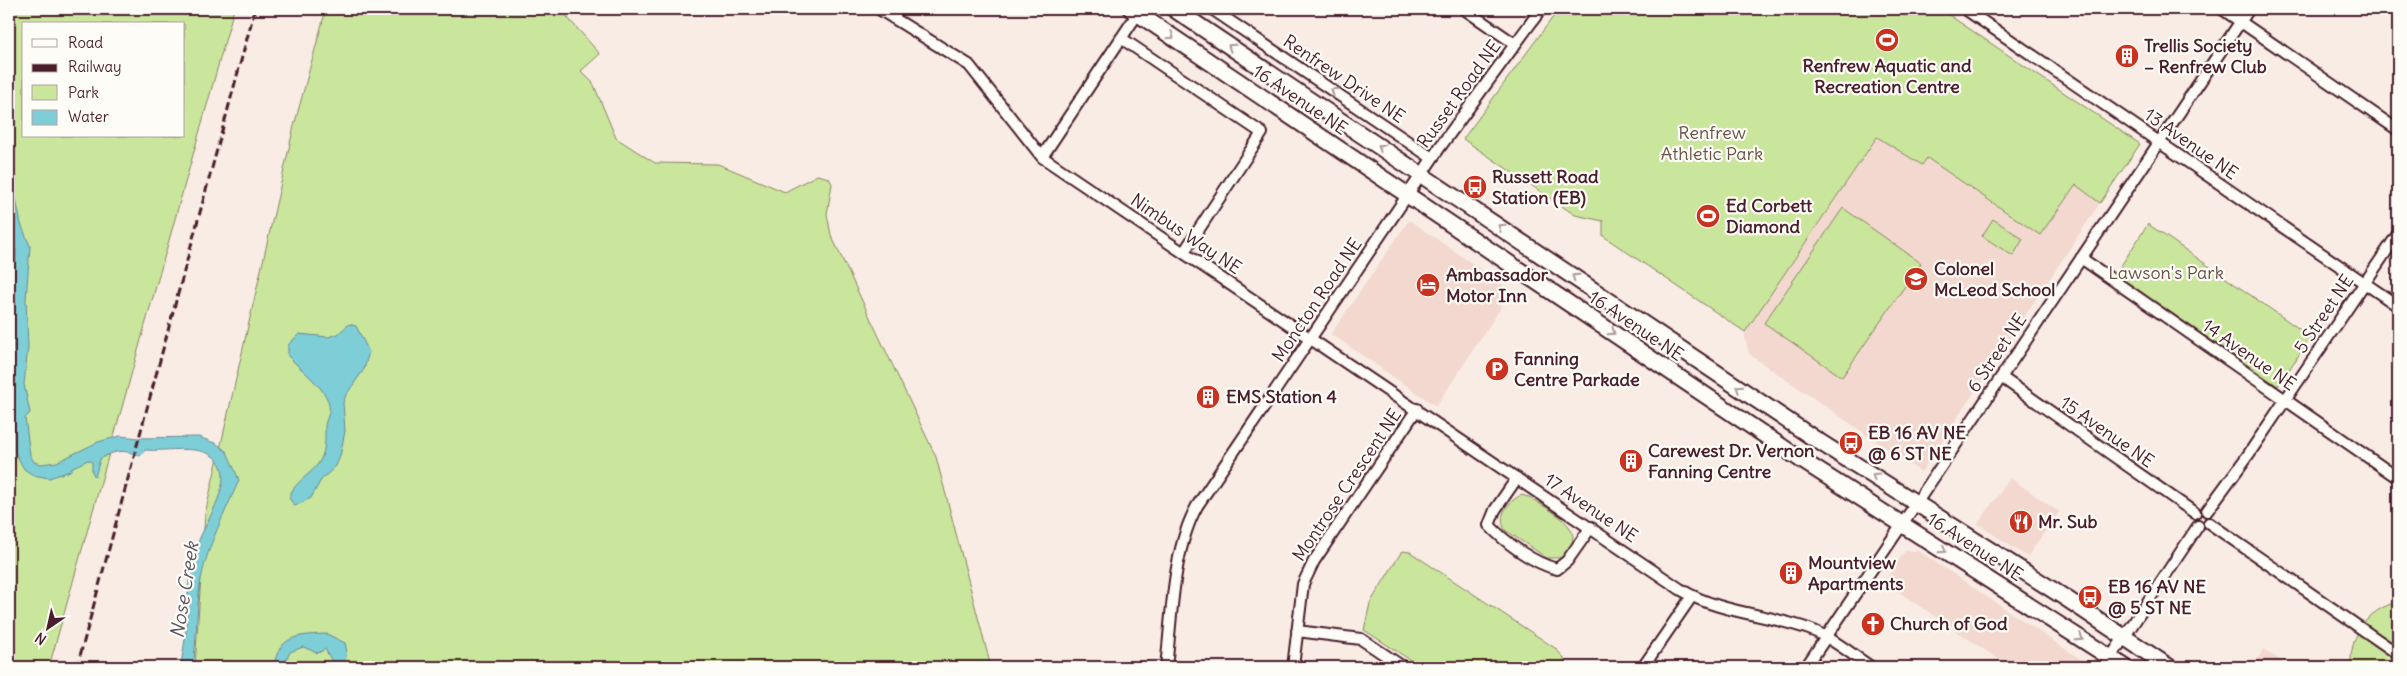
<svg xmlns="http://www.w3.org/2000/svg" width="2407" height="676" font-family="Delius,sans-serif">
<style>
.built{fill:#f2d8cf}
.green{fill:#cae59c;stroke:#8a8264;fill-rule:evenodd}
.water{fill:#7eced8;stroke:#698893}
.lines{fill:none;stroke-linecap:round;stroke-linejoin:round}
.minor-casing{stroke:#4a1f2b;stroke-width:14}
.highway-casing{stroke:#4a1f2b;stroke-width:19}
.minor{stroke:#fdfcf7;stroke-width:10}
.highway{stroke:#fdfcf7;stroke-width:15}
.rail{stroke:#4a1f2b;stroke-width:3;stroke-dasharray:8 4;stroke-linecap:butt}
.oneway{stroke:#ac999b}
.labels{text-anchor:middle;stroke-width:4.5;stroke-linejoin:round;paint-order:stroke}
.poi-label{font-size:18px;font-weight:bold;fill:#4a1f2b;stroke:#fdfcf7;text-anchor:start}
.street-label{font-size:18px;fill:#4a1f2b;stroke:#fdfcf7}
.park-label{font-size:18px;fill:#6a5047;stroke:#fdfcf7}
.water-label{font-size:19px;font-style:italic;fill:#5a545f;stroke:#fdfcf7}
</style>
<rect width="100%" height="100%" fill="#f8ece5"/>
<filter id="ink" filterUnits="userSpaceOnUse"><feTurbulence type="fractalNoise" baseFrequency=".02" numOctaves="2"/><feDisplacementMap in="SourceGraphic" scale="10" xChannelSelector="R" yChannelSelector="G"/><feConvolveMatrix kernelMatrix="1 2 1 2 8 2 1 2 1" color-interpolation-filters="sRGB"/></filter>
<g filter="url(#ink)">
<!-- built -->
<path class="built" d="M1878,137L1922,165L1927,158L2040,235L2076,185L2100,203L1921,472L1749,354L1745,337V332Z
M1409,220L1503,285L1500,309L1436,406L1331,334Z
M2010,478L2059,512L2027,557L1978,524Z
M1905,551H1919L2092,667H2010L1884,582Z
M2264,649L2290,667H2252Z"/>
<!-- green -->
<path class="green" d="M9,9H234L49,667H9ZM24,24H184V136H24Z
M326,9H560L600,54L581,71L593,83L616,138L655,163L718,164L785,192L817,175L829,178L832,184L827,214L831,235L936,457L991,667H195L205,514L294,126Z
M1559,9H1940L2140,144L2100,203L2076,185L2040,235L1927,158L1922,165L1877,137L1745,332L1603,236V221L1575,215L1463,139Z
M1843,208L1921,263L1842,377L1764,323Z
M1993,219L2023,239L2013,256L1982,236Z
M2148,224L2311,337L2278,386L2115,275Z
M1521,495L1529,497C1550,511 1595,530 1560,558H1547L1505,530C1497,515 1508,502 1521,495Z
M1402,551L1410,552L1555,648L1564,658V667H1421L1364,630L1370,603Z
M2398,602V667H2351C2349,636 2367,609 2398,602Z"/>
<!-- water -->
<path class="water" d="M9,185L16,199L21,224L30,246L26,299L28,347L24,384L30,413L25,418L30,455L34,462L41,464L57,462L98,442L120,436L139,438L199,437L217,444L227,452L239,480C225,513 208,544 201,579C196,608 197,638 193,667H181C182,655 185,643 186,630C188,600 187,568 199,540C207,520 235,479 217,460C202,443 167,452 145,450L140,456C124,449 115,450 100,459L95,477L92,472V462L88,460L73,467L70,471L49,478L33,475L24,469L15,452L14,415L10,405L14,353L12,329L16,251L9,230Z
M349,324L356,326L369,352L364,369L346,395L343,402L345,431L340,456L336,466L321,480L311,498L295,506L289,498C293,483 309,476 318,464C326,452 325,441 325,427C325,420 331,413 329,405C327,389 300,369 288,356V345L299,334L328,337L338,334Z
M327,634L345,643C348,653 347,660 339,667L333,663L325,649L318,653L303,647L290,652L283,667H274C278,634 301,635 327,634Z"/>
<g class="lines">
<!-- minor casing -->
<g class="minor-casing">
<path id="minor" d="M879,9L969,65L1042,157L1680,589C1718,613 1767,614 1809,629C1831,637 1851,654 1871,667
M1212,9L1432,158
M1464,9L1515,44
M1965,9L2398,306
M2222,9L2398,130
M893,18L899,9
M1121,38L1262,133L1184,252
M1042,157L1140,10
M2081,258L2398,478
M2001,377L2195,513
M1517,478L1495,510L1489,525C1506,543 1533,563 1557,569L1567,561L1591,527
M2207,511L2246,458L2398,234
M2209,523L2398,654
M1297,631L1361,639L1403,667
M2111,657L2198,526
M1166,667C1172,617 1172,551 1197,506L1440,147L1541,9
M1293,667L1303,584L1314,561L1417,409
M1643,667L1692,596
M1806,667L2249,9"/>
</g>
<!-- highway casing -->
<g class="highway-casing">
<path id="highway" d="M1131,9L1803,461L2125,667
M1174,9L1812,437L2067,599L2169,667"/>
</g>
<!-- minor -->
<use href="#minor" class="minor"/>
<!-- highway -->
<use href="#highway" class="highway"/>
<!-- rail -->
<path class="rail" d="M77,667L255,9"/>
</g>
<!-- one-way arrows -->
<defs><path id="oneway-chevron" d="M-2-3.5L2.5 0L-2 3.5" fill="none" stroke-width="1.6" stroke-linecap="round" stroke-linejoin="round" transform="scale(1.25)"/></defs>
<g class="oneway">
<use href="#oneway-chevron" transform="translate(1171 36) rotate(34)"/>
<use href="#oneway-chevron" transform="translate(1231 47) rotate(-146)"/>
<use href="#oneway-chevron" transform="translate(1334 91) rotate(-146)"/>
<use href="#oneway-chevron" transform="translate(1381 147) rotate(-146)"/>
<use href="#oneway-chevron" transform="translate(1501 227) rotate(-146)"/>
<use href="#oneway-chevron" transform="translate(1575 277) rotate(-146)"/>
<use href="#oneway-chevron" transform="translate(1612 332) rotate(34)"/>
<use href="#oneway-chevron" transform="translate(1739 388) rotate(-146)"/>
<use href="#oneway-chevron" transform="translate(1875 476) rotate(-148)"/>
<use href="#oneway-chevron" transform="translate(1943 550) rotate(33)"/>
<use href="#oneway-chevron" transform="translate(2080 638) rotate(33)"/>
</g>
</g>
<!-- icons -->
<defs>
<g id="stadium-disc" transform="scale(1.25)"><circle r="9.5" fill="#c8321e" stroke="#fdfcf7"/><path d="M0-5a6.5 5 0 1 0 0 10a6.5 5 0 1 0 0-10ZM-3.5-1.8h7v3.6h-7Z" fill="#fff"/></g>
<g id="building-disc" transform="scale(1.25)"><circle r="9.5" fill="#c8321e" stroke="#fdfcf7"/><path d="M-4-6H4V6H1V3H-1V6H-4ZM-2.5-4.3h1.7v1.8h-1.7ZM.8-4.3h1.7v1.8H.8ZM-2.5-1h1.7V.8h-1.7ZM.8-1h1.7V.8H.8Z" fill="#fff"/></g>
<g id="bus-disc" transform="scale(1.25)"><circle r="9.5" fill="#c8321e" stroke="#fdfcf7"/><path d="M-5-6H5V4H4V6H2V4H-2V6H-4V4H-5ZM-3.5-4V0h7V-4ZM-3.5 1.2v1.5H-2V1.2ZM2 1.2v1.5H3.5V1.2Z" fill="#fff"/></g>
<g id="school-disc" transform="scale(1.25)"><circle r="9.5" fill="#c8321e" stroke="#fdfcf7"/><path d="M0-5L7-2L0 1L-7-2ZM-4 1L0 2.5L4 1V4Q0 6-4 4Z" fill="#fff"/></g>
<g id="hotel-disc" transform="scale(1.25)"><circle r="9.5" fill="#c8321e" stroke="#fdfcf7"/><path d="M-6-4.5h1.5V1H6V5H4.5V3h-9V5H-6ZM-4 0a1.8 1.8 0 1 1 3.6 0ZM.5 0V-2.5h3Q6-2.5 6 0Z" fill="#fff"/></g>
<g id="parking-disc" transform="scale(1.25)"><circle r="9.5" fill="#c8321e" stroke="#fdfcf7"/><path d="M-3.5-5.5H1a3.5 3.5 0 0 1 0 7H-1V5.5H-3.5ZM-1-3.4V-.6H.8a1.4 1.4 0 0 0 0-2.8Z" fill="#fff"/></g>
<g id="restaurant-disc" transform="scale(1.25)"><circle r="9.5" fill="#c8321e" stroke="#fdfcf7"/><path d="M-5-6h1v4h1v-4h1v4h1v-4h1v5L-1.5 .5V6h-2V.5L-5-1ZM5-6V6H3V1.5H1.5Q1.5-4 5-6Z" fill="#fff"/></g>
<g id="church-disc" transform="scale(1.25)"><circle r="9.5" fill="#c8321e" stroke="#fdfcf7"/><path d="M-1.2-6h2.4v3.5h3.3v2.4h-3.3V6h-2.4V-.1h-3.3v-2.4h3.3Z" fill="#fff"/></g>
</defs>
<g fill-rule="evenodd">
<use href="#stadium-disc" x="1887" y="40"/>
<use href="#building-disc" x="2127" y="56"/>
<use href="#bus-disc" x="1475" y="187"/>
<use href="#stadium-disc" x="1708" y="216"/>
<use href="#school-disc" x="1916" y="279"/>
<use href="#hotel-disc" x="1428" y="285"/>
<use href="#parking-disc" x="1497" y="369"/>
<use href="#building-disc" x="1208" y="397"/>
<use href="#bus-disc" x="1851" y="443"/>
<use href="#building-disc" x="1631" y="461"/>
<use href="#restaurant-disc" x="2021" y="522"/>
<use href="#building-disc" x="1791" y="573"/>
<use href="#bus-disc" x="2090" y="597"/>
<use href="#church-disc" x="1873" y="624"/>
</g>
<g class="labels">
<!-- poi labels -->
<g class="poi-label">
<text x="2144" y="52">Trellis Society<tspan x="2144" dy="21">– Renfrew Club</tspan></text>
<text x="1887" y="72" text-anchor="middle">Renfrew Aquatic and<tspan x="1887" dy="21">Recreation Centre</tspan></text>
<text x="1492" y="183">Russett Road<tspan x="1492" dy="21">Station (EB)</tspan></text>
<text x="1726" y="212">Ed Corbett<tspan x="1726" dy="21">Diamond</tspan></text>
<text x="1934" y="275">Colonel<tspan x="1934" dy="21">McLeod School</tspan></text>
<text x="1446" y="281">Ambassador<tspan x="1446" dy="21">Motor Inn</tspan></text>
<text x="1514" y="365">Fanning<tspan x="1514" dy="21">Centre Parkade</tspan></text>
<text x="1226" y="403">EMS Station 4</text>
<text x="1868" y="439">EB 16 AV NE<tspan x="1868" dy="21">@ 6 ST NE</tspan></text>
<text x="1648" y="457">Carewest Dr. Vernon<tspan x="1648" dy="21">Fanning Centre</tspan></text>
<text x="2038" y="528">Mr. Sub</text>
<text x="1808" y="569">Mountview<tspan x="1808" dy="21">Apartments</tspan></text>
<text x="2108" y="593">EB 16 AV NE<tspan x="2108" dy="21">@ 5 ST NE</tspan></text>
<text x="1890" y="630">Church of God</text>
</g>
<!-- street labels -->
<g class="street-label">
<text transform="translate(1344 79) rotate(34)" y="6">Renfrew Drive NE</text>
<text transform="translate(1459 94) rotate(-54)" y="6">Russet Road NE</text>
<text transform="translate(1300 100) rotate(34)" y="6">16 Avenue NE</text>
<text transform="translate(2191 144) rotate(35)" y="6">13 Avenue NE</text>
<text transform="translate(1186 234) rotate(34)" y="6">Nimbus Way NE</text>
<text transform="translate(1317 300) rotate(-56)" y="6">Moncton Road NE</text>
<text transform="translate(2324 314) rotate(-56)" y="6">5 Street NE</text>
<text transform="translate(1636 326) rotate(34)" y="6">16 Avenue NE</text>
<text transform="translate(1997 353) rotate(-56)" y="6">6 Street NE</text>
<text transform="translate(2249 355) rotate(35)" y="6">14 Avenue NE</text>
<text transform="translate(2107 432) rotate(35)" y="6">15 Avenue NE</text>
<text transform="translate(1347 485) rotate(-56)" y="6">Montrose Crescent NE</text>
<text transform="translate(1591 508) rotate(34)" y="6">17 Avenue NE</text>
<text transform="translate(1975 547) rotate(33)" y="6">16 Avenue NE</text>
</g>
<!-- park labels -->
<g class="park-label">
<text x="1712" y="139">Renfrew<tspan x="1712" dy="21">Athletic Park</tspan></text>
<text x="2166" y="279">Lawson's Park</text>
</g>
<!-- water labels -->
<g class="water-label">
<text transform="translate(184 590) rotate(-81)" y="7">Nose Creek</text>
</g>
</g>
<!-- margin -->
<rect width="2407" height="676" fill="none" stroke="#fdfcf7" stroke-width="30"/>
<rect x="15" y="15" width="2377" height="646" fill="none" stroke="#4a1f2b" stroke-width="2" filter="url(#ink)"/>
<!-- legend -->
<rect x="22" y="22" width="162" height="115" fill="#fdfcf7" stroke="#b5a4a5"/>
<rect x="32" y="39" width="25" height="8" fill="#fdfcf7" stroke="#b5a4a5"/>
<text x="68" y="48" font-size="15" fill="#4a1f2b">Road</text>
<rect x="32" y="64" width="25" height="8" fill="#4a1f2b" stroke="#b5a4a5"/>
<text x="68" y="72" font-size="15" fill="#4a1f2b">Railway</text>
<rect x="32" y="85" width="25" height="15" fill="#cae59c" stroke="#b5a4a5"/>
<text x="68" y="98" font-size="15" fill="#4a1f2b">Park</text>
<rect x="32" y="110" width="25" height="15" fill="#7eced8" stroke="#b5a4a5"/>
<text x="68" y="122" font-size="15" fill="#4a1f2b">Water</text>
<!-- north arrow -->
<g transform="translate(48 628) rotate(214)" stroke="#fdfcf7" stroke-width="4" paint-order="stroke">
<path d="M0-4L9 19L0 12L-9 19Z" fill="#4a1f2b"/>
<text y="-8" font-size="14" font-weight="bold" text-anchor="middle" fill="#4a1f2b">N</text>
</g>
</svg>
